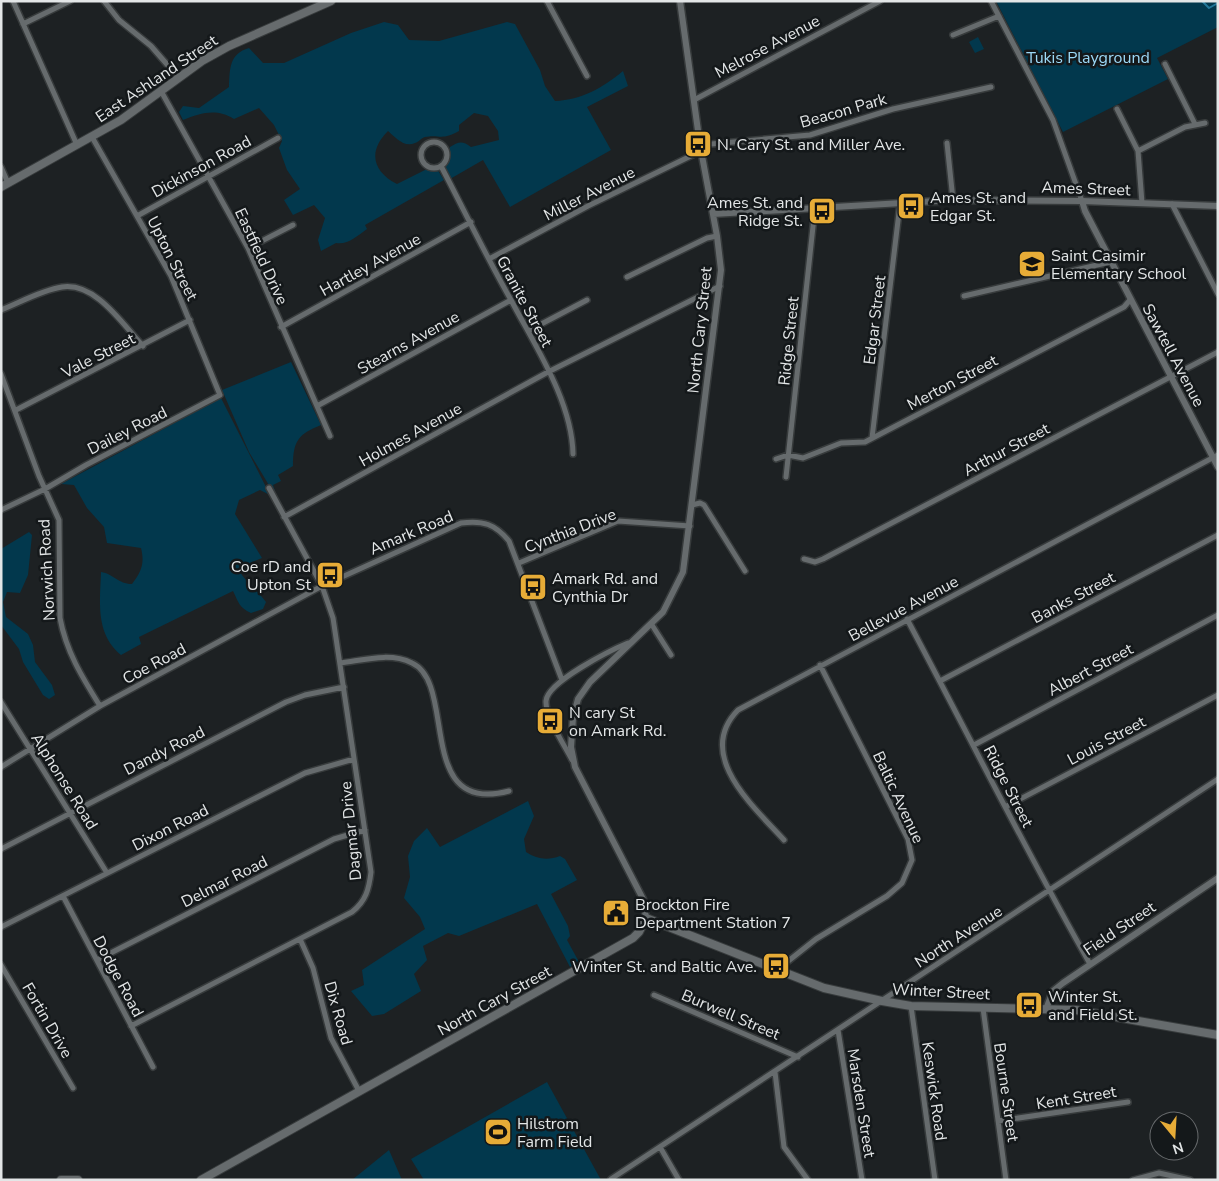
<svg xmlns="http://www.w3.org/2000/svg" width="1219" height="1181" font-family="'Nunito Sans',sans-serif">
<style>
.green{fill:#02384d}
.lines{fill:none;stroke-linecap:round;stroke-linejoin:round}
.stream{stroke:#22789a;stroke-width:2}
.minor-casing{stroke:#373b3c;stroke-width:8}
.tertiary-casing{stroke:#373b3c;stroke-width:9}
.secondary-casing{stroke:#373b3c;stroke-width:10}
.minor{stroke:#666b6d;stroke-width:5}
.tertiary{stroke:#666b6d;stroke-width:6}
.secondary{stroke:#666b6d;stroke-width:8}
.labels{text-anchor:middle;stroke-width:5;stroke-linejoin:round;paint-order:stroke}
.street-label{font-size:16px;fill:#e3e6e7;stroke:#14181a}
.park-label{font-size:16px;fill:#9cd9f7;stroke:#14181a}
.poi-label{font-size:16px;fill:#e3e6e7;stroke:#14181a;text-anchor:start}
</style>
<rect width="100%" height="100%" fill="#1d2123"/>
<!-- green -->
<path class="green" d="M996,1H1218V27L1157,58L1168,79L1063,132Z
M384,22L398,25L409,40L439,41L507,22L515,24L540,70L545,86L555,101C582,100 602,88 623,71L628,86L587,107L611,150L510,207L483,160L450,179L445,168L450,147C458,142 462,140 471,147L499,140L498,131L488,116L474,113L459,125V131C442,141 439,134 425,137C421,138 419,142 415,143C404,148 395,137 388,131C368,151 372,171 397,184L429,168L437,169L444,180L365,225L367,229C357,236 348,245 336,243L321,251L318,240L325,218L314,205L293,215L284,200L300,189L287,170L279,148L282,141L274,125L259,108L234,119C216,108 201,113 183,120L179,112L183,106L199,108L229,87C230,68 229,54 249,48L263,63H284L351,33Z
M978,37L984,49L975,53L969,42Z
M291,362L321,425C299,434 293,440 293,466L278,475L281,481L273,485L275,491L273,492L249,452L222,390Z
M221,398L269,493L268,494L260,490L239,500L235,514L262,558L242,566L239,571C248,584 257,590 266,602L263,609L251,613C239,608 238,601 233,591L139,637L141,644L121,655C95,633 100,602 101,572C114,574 118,584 132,584C141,572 145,564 141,548L107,543L104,527L87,508L74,485L61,484Z
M29,532L32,535L28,575L20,593L7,592L3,602L6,617L28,634L33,645L35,662L52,685L55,695L49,699L43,695L23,662L19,649L1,625V549Z
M528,801L534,816L524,839L526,852C537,859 547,861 560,856L565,859L577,880L551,894L568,926L570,936L567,940L579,962L570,967L537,904L459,936L448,933L423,946L427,960L414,974L421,991L384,1014L372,1016L351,991L364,985L362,970L425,929L420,917L404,898L410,877L408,856L414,841L427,828L440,847Z
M547,1082L601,1180H424L411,1159Z
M389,1150L402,1180H352Z"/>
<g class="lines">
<!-- stream -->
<path class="stream" d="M1202,1L1209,8L1218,3"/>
<!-- minor casing -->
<g class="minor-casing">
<path id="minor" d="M13,1L77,145
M104,1L119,20L151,46L178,77
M547,1L587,76
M991,1L1053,120L1082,201
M23,24L70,1
M953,35L999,16
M1165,64L1195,124
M161,91L248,248L330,436
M694,100L880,1
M1117,109L1138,151L1142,203
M421 155a13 13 0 1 1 26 0a13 13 0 1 1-26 0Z
M947,143L953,200
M700,145L810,135L893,109L991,87
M1138,151L1185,127L1205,123
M441,166C464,210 486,256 511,300C535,346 572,401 573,454
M1,167L8,183
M1172,204L1218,294
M137,216L278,138
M248,248L293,225
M489,259L588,206L701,151
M627,277L707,238L717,236
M964,296L1110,262
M1,310C21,302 42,290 62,287C96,282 123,325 143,346
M281,327L471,222
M528,331L587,300
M1,374L39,476L59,520L60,618C66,651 82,677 100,706
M317,406L511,300
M16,410L190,320
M872,438L900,204
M776,459L788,455L803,458L841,443L865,442L1124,307L1130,300
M786,477L815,208
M692,505L700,503L704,505L745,571
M1,510L45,489L86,465L220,395L171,276L92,137
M284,517L548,372L720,286
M804,559L815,562L823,559L1218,352
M519,563L618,521L690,526
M907,619C968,734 1026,851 1090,964
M652,625L671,655
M341,663C364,660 390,652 412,663C458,684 414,816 509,791
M940,681L1218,535
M1,702L107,873
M974,745L1218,615
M572,760C565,746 545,716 546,701C547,682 611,650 628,643
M1,767L100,706L322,586L461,523C483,520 495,524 509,541L562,680
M1007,806L1218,695
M784,840C754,807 694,755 738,710L1218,455
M1,849L286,702L305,695L344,687
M63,896L153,1067
M1,927L305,773L354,759
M300,939L313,968L331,1038L359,1091
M97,960L334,839L365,830
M1,965L73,1088
M777,970L816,939L887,896L902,883L912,860L908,839L820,665
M654,995L798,1057
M911,1006L935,1180
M983,1008L1006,1180
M131,1026L352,912C366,901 369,889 371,872L333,618L322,586L269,488
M838,1030L862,1180
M775,1072L784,1147L808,1180
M998,1121L1128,1102
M660,1147L679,1180
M611,1179L1218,779
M1133,1180L1159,1173L1190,1180"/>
</g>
<!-- tertiary casing -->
<g class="tertiary-casing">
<path id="tertiary" d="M1082,201L1085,211L1218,467
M713,214L953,200L1082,201L1218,206
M646,918L643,899L575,767L571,747L573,718L578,699L590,682L663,612L683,572L721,270L717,236L700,145L680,1
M1046,1009L1053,991L1063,983L1218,878"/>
</g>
<!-- secondary casing -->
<g class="secondary-casing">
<path id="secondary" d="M1,187L121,120L202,61L229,46L331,1
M61,1180H78
M201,1180L633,938L639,932L646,918L824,988L882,1001L911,1006L1076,1010L1218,1035"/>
</g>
<!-- minor -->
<use href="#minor" class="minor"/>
<!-- tertiary -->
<use href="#tertiary" class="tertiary"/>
<!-- secondary -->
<use href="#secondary" class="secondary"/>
</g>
<!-- icons -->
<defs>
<g id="bus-square" transform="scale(1.4375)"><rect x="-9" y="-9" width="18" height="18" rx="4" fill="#e7ac37" stroke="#14181a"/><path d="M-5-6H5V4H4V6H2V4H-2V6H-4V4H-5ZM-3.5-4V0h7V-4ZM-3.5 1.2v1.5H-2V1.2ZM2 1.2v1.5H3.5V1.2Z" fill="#111"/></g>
<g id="school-square" transform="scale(1.4375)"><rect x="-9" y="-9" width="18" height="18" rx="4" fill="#e7ac37" stroke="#14181a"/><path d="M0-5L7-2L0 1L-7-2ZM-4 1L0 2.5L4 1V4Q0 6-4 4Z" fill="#111"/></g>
<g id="civic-square" transform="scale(1.4375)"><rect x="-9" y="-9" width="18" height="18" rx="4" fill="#e7ac37" stroke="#14181a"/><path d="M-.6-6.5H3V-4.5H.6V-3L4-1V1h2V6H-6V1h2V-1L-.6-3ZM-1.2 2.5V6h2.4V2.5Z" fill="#111"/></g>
<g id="stadium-square" transform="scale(1.4375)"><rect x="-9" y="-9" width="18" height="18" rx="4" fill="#e7ac37" stroke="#14181a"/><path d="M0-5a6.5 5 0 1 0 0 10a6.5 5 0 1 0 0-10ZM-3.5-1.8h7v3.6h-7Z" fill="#111"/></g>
</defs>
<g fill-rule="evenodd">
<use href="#bus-square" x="698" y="144"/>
<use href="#bus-square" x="911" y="206"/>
<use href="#bus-square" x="822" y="211"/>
<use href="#school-square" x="1032" y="264"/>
<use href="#bus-square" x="330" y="575"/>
<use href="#bus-square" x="533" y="587"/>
<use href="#bus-square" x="550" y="721"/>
<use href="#civic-square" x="616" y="913"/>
<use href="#bus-square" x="776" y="966"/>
<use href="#bus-square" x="1029" y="1005"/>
<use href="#stadium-square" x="498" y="1132"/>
</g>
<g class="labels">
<!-- street labels -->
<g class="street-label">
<text transform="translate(767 46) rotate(-28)" y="6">Melrose Avenue</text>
<text transform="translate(156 78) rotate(-34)" y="6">East Ashland Street</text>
<text transform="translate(843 110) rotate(-16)" y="6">Beacon Park</text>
<text transform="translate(201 166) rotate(-29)" y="6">Dickinson Road</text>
<text transform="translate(1086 188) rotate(2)" y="6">Ames Street</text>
<text transform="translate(589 193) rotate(-27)" y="6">Miller Avenue</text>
<text transform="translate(262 256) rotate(65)" y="6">Eastfield Drive</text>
<text transform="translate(173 258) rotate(63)" y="6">Upton Street</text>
<text transform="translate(370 264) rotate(-29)" y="6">Hartley Avenue</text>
<text transform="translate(525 301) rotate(62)" y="6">Granite Street</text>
<text transform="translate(874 320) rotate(-83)" y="6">Edgar Street</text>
<text transform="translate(699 330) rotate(-84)" y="6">North Cary Street</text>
<text transform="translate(788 341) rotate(-84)" y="6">Ridge Street</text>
<text transform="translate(408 342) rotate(-29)" y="6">Stearns Avenue</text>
<text transform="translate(98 355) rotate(-27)" y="6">Vale Street</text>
<text transform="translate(1174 355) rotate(62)" y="6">Sawtell Avenue</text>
<text transform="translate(952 382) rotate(-28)" y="6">Merton Street</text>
<text transform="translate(127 430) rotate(-27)" y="6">Dailey Road</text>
<text transform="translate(410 434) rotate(-29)" y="6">Holmes Avenue</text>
<text transform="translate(1006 449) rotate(-28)" y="6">Arthur Street</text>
<text transform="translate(570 530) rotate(-21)" y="6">Cynthia Drive</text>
<text transform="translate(411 532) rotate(-23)" y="6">Amark Road</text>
<text transform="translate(46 570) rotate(-93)" y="6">Norwich Road</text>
<text transform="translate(1073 597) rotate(-28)" y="6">Banks Street</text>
<text transform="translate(903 608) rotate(-28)" y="6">Bellevue Avenue</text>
<text transform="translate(154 663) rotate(-28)" y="6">Coe Road</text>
<text transform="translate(1090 669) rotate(-28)" y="6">Albert Street</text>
<text transform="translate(1106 740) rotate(-28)" y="6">Louis Street</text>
<text transform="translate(164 750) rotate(-27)" y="6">Dandy Road</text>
<text transform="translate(65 781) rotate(58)" y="6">Alphonse Road</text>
<text transform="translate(1009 786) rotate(63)" y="6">Ridge Street</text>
<text transform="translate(899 797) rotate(65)" y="6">Baltic Avenue</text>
<text transform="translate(170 827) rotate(-27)" y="6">Dixon Road</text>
<text transform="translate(350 831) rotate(-96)" y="6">Dagmar Drive</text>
<text transform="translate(224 881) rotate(-27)" y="6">Delmar Road</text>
<text transform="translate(1119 928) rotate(-34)" y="6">Field Street</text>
<text transform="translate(958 936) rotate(-33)" y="6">North Avenue</text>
<text transform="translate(119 976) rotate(62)" y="6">Dodge Road</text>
<text transform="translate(941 991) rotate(3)" y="6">Winter Street</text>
<text transform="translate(494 1000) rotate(-29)" y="6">North Cary Street</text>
<text transform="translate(339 1013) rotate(74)" y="6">Dix Road</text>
<text transform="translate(731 1014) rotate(23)" y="6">Burwell Street</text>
<text transform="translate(48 1020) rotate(60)" y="6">Fortin Drive</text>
<text transform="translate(935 1091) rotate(82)" y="6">Keswick Road</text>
<text transform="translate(1007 1092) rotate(82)" y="6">Bourne Street</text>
<text transform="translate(1076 1097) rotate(-9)" y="6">Kent Street</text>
<text transform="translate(862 1103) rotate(81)" y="6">Marsden Street</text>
</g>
<!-- park labels -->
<g class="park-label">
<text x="1088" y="63">Tukis Playground</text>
</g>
<!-- poi labels -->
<g class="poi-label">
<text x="717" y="150">N. Cary St. and Miller Ave.</text>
<text x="930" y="203">Ames St. and<tspan x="930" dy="18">Edgar St.</tspan></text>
<text x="803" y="208" text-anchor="end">Ames St. and<tspan x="803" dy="18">Ridge St.</tspan></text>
<text x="1051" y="261">Saint Casimir<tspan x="1051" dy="18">Elementary School</tspan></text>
<text x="311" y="572" text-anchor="end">Coe rD and<tspan x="311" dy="18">Upton St</tspan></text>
<text x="552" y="584">Amark Rd. and<tspan x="552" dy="18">Cynthia Dr</tspan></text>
<text x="569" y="718">N cary St<tspan x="569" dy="18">on Amark Rd.</tspan></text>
<text x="635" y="910">Brockton Fire<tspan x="635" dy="18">Department Station 7</tspan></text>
<text x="757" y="972" text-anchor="end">Winter St. and Baltic Ave.</text>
<text x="1048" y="1002">Winter St.<tspan x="1048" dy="18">and Field St.</tspan></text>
<text x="517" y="1129">Hilstrom<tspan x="517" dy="18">Farm Field</tspan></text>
</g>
</g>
<!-- border -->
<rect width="1219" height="1181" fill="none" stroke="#e3e6e7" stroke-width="5"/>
<!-- north arrow -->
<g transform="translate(1174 1136) rotate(162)"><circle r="24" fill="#14181a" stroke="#676a6c"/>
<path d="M0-4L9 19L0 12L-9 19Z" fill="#e7ac37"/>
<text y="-8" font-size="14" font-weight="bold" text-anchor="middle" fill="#e3e6e7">N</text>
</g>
</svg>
